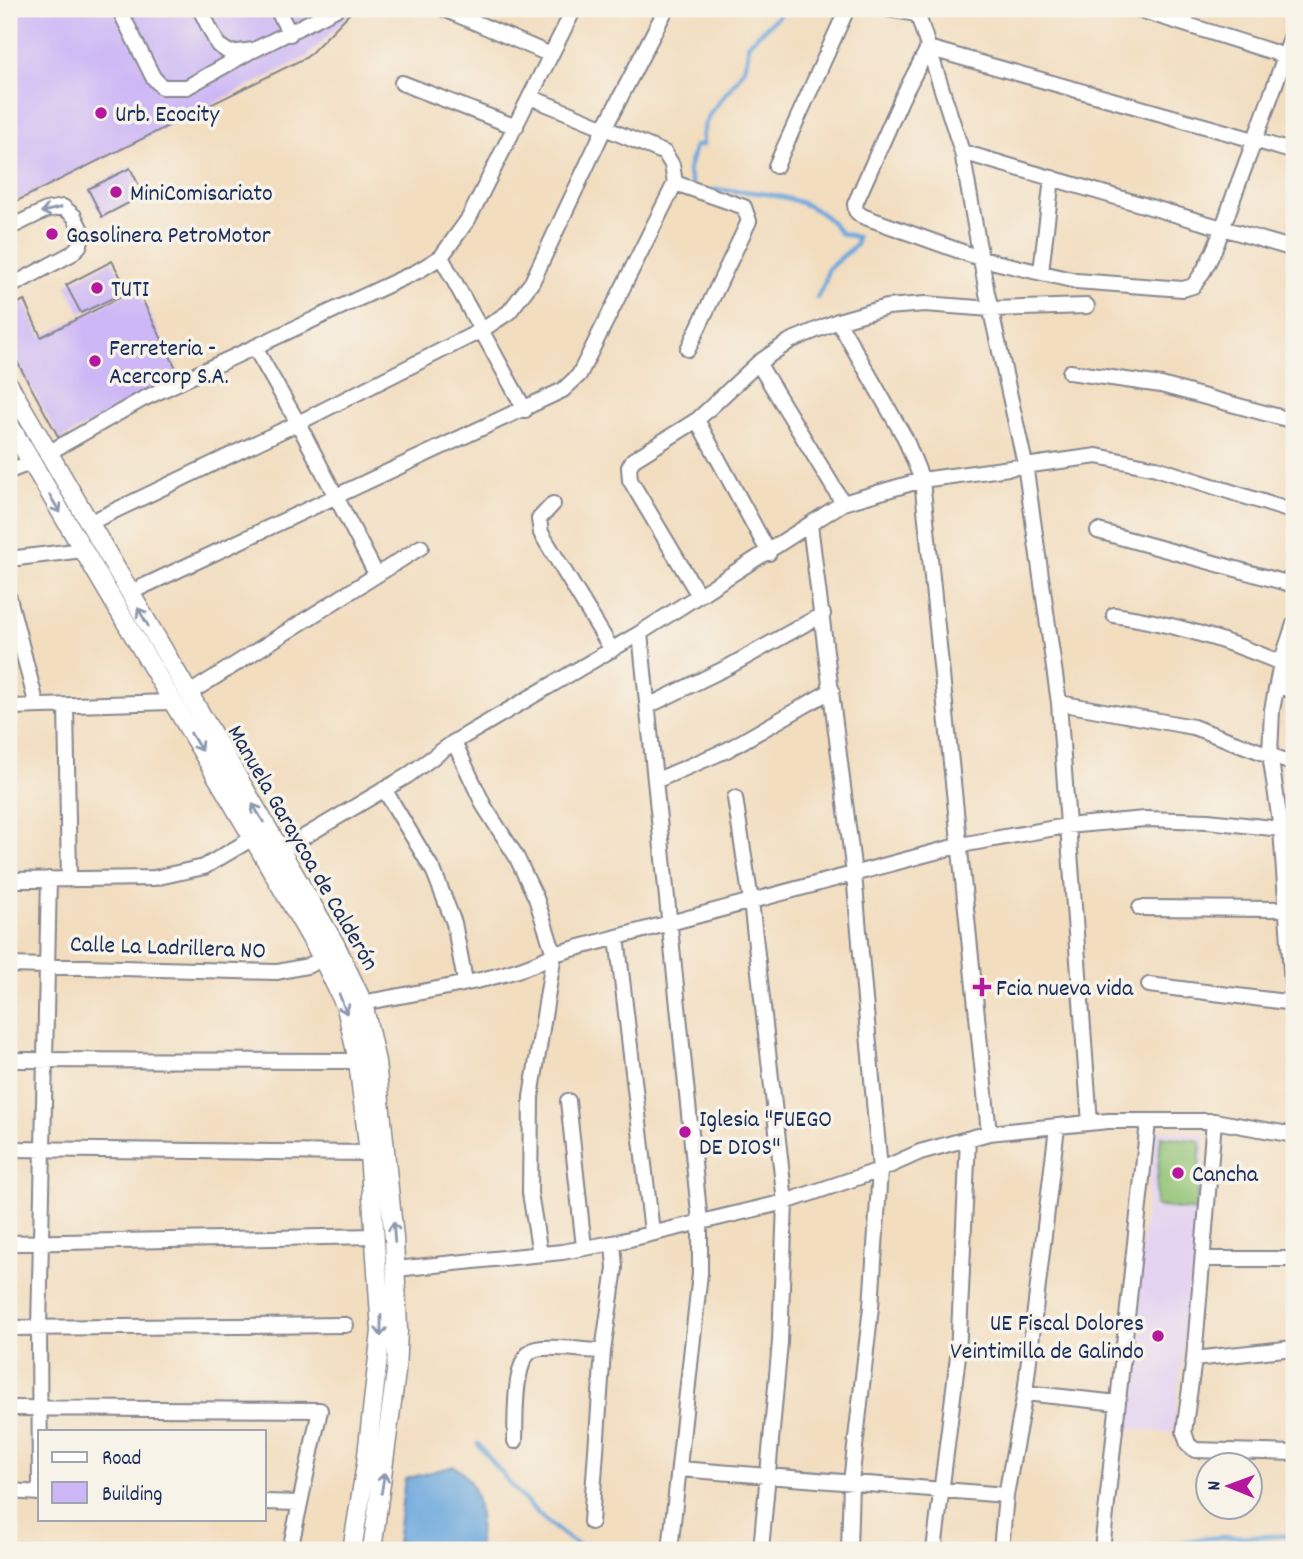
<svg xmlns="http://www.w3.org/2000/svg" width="1303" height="1559" font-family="Dekko,sans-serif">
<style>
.built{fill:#e4d3f1}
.green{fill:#91c374;stroke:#567969;stroke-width:2}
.water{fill:#6ca8dd;stroke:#446c9e;stroke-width:2}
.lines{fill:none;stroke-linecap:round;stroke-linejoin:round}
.stream{stroke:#6ca8dd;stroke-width:4.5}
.building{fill:#cdb7f6}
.minor-casing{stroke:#86868e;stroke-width:18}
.tertiary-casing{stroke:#86868e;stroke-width:21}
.minor{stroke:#fff;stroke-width:14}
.tertiary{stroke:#fff;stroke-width:18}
.oneway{stroke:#8d97ae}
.poi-dot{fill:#b5179e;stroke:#f7f3e8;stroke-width:2.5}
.labels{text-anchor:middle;stroke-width:7;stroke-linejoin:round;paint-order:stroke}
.poi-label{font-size:24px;fill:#1b2f5e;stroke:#f7f3e8;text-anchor:start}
.street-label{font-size:24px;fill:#1b2f5e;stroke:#f7f3e8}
</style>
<rect width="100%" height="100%" fill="#f7f3e8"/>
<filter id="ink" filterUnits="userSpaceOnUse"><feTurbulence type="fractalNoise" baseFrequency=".0143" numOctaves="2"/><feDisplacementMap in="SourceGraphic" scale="14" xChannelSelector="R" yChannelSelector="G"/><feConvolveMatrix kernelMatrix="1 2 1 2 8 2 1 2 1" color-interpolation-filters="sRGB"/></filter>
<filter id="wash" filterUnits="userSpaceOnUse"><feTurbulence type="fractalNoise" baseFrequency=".00686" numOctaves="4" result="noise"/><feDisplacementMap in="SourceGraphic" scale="28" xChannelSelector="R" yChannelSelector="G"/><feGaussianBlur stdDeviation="1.57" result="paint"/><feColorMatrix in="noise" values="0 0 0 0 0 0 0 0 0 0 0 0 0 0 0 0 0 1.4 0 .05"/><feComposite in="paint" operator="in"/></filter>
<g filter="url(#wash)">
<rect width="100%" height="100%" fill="#f2ddbf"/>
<!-- built -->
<path class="built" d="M1155,1129L1206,1134L1197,1245L1173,1433L1120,1428Z"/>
<!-- green -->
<path class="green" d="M1161,1136L1201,1141L1196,1211L1155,1206Z"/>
<!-- water -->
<path class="water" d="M454,1466C482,1483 481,1522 478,1550H396L405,1479Z"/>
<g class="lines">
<!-- stream -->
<path class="stream" d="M692,184L688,171L695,146L703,145C697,104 752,86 748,44L786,9
M714,190C755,191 816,194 840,233L857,237L856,245L828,269L825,282L817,298
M478,1444C511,1486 539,1522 586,1550
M1159,1550C1204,1531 1247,1539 1294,1535"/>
</g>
<g id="blocks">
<!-- building -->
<path class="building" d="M9,9H354L307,57L9,205Z
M130,168L144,195L102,217L88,189Z
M112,261L128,291L81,313L66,285Z
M137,289L180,376L60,440L9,347V308L24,300L41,337Z"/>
</g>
</g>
<g filter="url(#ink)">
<use href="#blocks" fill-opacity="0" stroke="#86868e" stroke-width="2"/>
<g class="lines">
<!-- minor casing -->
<g class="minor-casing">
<path id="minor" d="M119,9L153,77L162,87H187L251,51
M200,9L218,45L230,53L254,50L336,9
M277,9L290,34
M444,9L551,55
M887,9L916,14
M916,9L962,152L987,293L1025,464L1059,703L1090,1123
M1137,9L1292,58
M1294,28C1278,80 1258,131 1239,182C1226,215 1216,258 1193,286L1183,289L1076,281L982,259L862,216L856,211L855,204L902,98L928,48L1254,140L1294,152
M402,83L516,127
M530,97L665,153L672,165L675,183L744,207L749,221L688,349
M962,152L1294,249
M776,166L847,9
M9,228L46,210L63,207L74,216L83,234L79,246L71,254L9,287
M441,257L525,410
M1041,272L1052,178
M838,321L905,438L922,480L989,1133
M255,348L298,423L376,574
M758,363L843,503
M1070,372L1161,385L1294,421
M697,420L769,553
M48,453L143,399L418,271L441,257L469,218L574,9
M9,471L30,463
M553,504L539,519L541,533L612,650
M89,523L298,423L482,330L509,312L532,282L604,129L666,9
M810,525L854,874L880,1170L871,1307L851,1482L849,1550
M1098,531L1294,585
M9,559L83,550
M129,593L563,390L579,375L675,183
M698,594L630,480L629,467L633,460L697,420L758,363L790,341L838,321L887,307L925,304L991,309L1087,306
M9,598L37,706
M1114,615C1171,623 1227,640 1281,663
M1294,624L1281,663L1272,710L1270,754L1281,829L1294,1014
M640,633L700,1222V1273L670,1550
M1277,686L1294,691
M188,694L421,547
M1059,703L1193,727L1294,764
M66,706L69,879
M648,706L728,667L823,614
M9,707L171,702
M454,742L484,806L516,856L536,898L554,954L531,1097L530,1193L540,1254
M655,781L727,750L832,690
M384,789L434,872L454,923L465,981
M735,798L751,901L785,1202L780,1342L761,1550
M280,851L407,776L454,742L640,633L843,503L922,480L1097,456L1156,468L1294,512
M9,880L154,878L204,867L253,838
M1140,908L1287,909
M617,937L652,1232
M9,965L277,972L307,966L323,959
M1149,985L1294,1003
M363,1003C415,992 512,980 554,954L961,845L1066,826L1145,819L1208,821L1281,829
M9,1060L358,1061
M568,1101L584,1247
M1214,1121L1194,1359L1184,1432L1188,1444L1195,1450L1294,1453
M9,1149L369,1153
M9,1243L376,1236
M1203,1259H1294
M396,1269L562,1252L613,1243L785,1202L880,1170L920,1152L989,1133L1108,1121H1214L1294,1135
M9,1328L346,1325
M1194,1359L1294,1348
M1025,1393L1118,1403
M9,1408L320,1410L290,1550
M515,1441C516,1420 512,1355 536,1349C556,1345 582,1351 603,1351
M680,1469L1006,1495
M9,1491L40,1493
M40,1493L39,1328L49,879
M264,1502L300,1503
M591,1522L603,1351L615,1268L613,1243
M934,1550L958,1356L968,1139
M1001,1550L1006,1495L1025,1393L1057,1127
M1102,1550L1148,1122"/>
</g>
<!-- tertiary casing -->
<g class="tertiary-casing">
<path id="tertiary" d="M9,385L335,944L363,1003L376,1062L394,1238L398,1330L396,1372L372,1550
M9,424L253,838L323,959L346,1007L358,1061L369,1153L381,1331L366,1464L352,1550"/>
</g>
<!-- minor -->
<use href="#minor" class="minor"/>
<!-- tertiary -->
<use href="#tertiary" class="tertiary"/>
</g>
<!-- one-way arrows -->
<defs><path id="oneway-shaft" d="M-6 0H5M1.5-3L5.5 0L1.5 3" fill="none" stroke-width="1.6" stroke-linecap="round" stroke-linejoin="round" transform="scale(1.75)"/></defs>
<g class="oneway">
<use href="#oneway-shaft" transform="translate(51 210) rotate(166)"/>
<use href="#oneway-shaft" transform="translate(55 504) rotate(59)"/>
<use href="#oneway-shaft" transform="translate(143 617) rotate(-120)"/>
<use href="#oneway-shaft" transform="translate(196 742) rotate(59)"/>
<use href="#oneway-shaft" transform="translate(258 813) rotate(-121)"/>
<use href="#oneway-shaft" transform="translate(343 1004) rotate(69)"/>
<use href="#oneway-shaft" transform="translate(394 1232) rotate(-94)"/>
<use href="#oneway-shaft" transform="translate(381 1326) rotate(90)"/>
<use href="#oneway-shaft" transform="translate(383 1483) rotate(-81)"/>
</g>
</g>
<!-- markers -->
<g class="poi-dot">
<circle cx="101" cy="113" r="7"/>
<circle cx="116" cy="192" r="7"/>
<circle cx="52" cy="234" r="7"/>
<circle cx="97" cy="288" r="7"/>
<circle cx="95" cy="361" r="7"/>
<path d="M978.5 976.5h7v7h7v7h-7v7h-7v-7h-7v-7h7z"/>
<circle cx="685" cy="1132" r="7"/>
<circle cx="1178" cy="1173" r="7"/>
<circle cx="1158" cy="1336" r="7"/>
</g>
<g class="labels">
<!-- poi labels -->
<g class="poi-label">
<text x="115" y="121">Urb. Ecocity</text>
<text x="130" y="200">MiniComisariato</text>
<text x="66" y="242">Gasolinera PetroMotor</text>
<text x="111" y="296">TUTI</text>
<text x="109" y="355">Ferreteria -<tspan x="109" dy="28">Acercorp S.A.</tspan></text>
<text x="996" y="995">Fcia nueva vida</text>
<text x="699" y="1126">Iglesia "FUEGO<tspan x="699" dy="28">DE DIOS"</tspan></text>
<text x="1192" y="1181">Cancha</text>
<text x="1144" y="1330" text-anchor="end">UE Fiscal Dolores<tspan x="1144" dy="28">Veintimilla de Galindo</tspan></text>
</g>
<!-- street labels -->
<g class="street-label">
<text transform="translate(304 847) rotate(60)" y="8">Manuela Garaycoa de Calderón</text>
<text transform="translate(168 946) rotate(2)" y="8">Calle La Ladrillera NO</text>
</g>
</g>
<!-- margin -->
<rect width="1303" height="1559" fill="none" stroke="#f7f3e8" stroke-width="35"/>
<!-- legend -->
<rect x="38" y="1430" width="228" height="91" fill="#f7f3e8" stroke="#9fa5b1" stroke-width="2"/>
<rect x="52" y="1452" width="35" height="10" fill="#ffffff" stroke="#9fa5b1" stroke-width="2"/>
<text x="102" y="1464" font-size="21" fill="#1b2f5e">Road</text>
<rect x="52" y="1482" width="35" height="21" fill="#cdb7f6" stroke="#9fa5b1" stroke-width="2"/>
<text x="102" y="1500" font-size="21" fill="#1b2f5e">Building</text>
<!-- north arrow -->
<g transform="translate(1229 1486) rotate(271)"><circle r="33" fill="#f7f3e8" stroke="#9fa5b1" stroke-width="2"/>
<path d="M0-5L12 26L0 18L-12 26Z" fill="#b5179e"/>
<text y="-10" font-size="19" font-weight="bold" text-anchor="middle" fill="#1b2f5e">N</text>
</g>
</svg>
